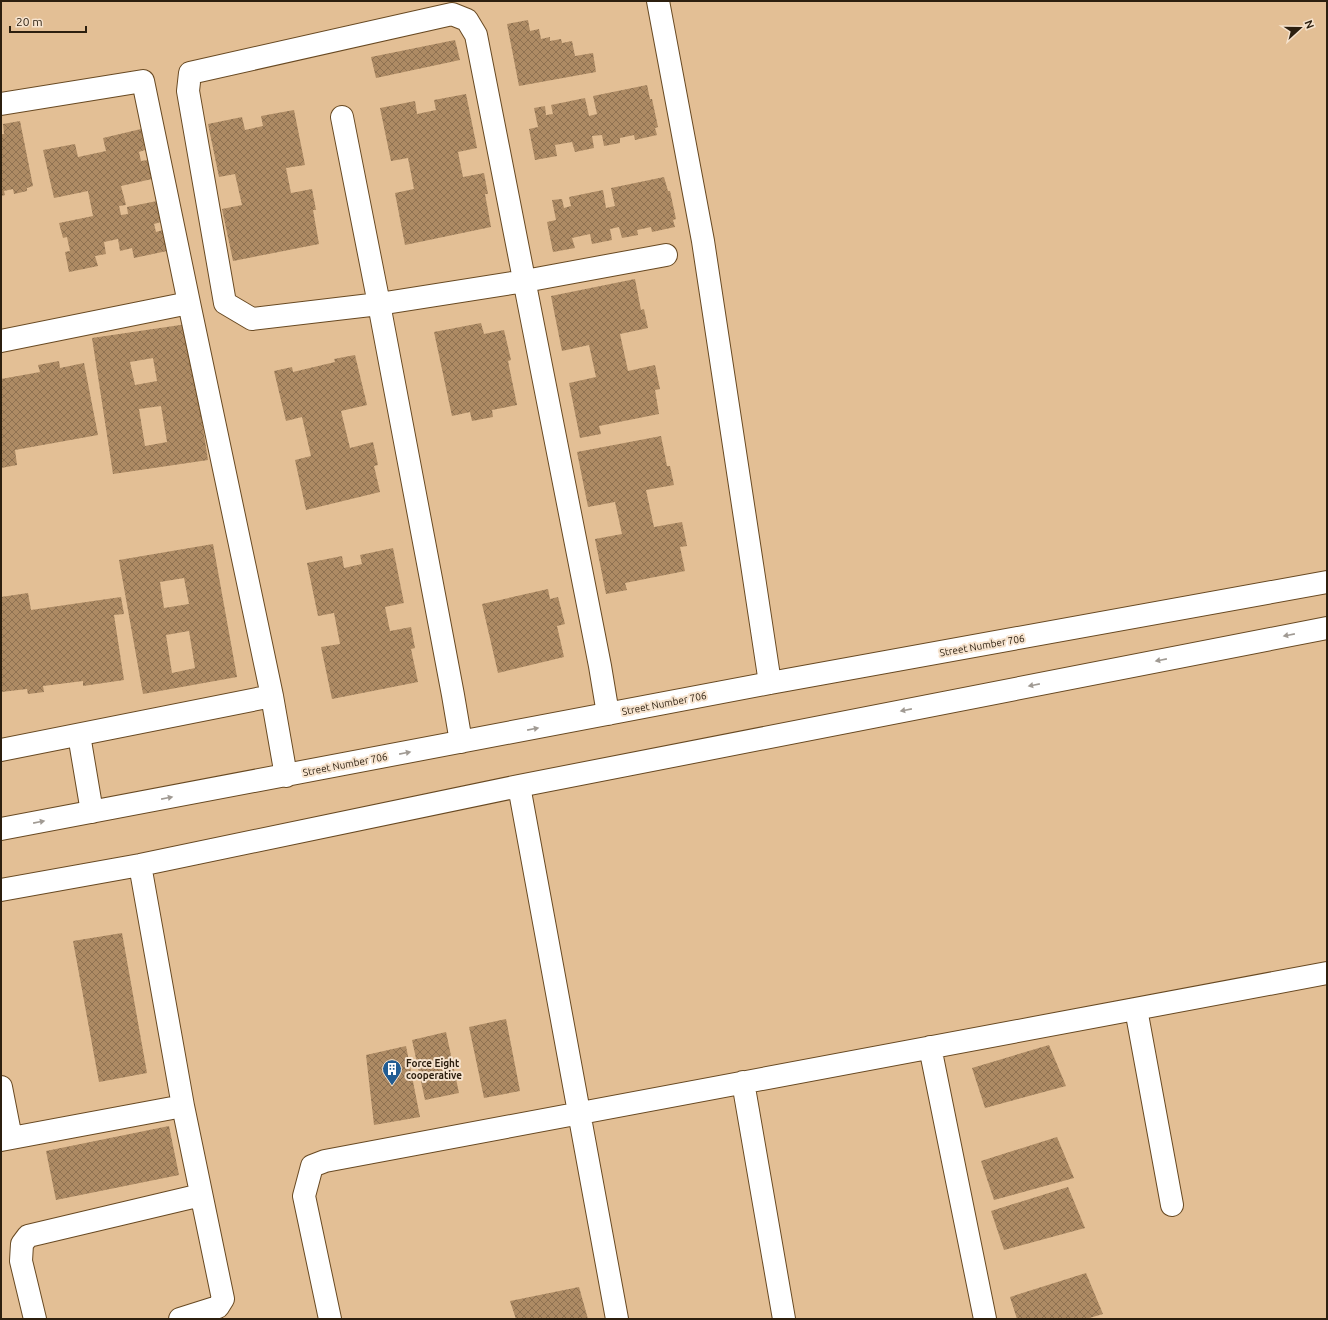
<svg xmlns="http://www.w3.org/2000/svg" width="1328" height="1320" font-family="Ubuntu,sans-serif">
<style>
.building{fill:url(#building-cross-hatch);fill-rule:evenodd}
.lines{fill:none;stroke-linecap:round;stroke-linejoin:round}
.minor-casing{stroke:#684922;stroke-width:24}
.minor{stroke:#fff;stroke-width:22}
.oneway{fill:#a09a93}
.labels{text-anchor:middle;stroke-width:4;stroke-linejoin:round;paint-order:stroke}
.street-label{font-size:10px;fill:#2c1f0f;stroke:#f6e3ce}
.poi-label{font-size:10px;font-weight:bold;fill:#2c1f0f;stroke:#f6e3ce;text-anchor:start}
</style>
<defs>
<pattern id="building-cross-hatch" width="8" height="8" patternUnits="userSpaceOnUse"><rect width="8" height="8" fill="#ae8b64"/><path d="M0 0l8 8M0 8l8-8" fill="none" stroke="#8e7151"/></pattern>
</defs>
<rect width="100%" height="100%" fill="#e3bf95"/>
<!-- building -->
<path class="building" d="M528,20L530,31L539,29L541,39L550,37V41L561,39L562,43L572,41L575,56L593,53L596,72L519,86L507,24Z
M455,40L460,60L376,78L371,57Z
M647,85L650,99H652L658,127L655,128L657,135L635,140L634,135L620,138V143L604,146L602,135L592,136L594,148L575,152L572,142L555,145L557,156L535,160L529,129L538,127L534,108L545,106L546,115L553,114L551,105L585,98L589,116L597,114L593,96Z
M466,94L477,148L458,152L463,177L484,173L488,194H485L491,227L405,245L395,193L414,189L408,158L391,161L380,108L415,101L417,114L436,110L434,100Z
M294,110L305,165L286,168L291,193L312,189L316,210H313L319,244L233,261L222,209L242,205L235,174L219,177L208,124L242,117L245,130L263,126L261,116Z
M20,121L33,186L27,188V191L14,194L13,189L4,191L5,195L1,196V134H4L3,124Z
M141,129L145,150L139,152L141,161L148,160L152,179L121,186L126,205L119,206L121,215L128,214L127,207L157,201L161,222L154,224L156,232L163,230L167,251L134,258L132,248L120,251L118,239L104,242L106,254L95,256L98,266L69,272L65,252L70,251L67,237L63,238L59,223L93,216L88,191L54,198L43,150L75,144L78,157L106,151L103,138Z
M664,177L668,191H670L676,219L673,220L675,227L652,232L651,227L637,230L638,235L622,238L619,227L610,229L612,240L592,244L590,234L572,238L575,248L553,252L547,222L556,220L552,200L562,199L564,208L571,206L569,197L603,190L606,208L615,206L611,188Z
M635,279L641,310L644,309L648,328L620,334L628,371L655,365L660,389L655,390L659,414L599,426L601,434L580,438L569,383L596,377L589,345L562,351L551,296Z
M481,323L484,334L504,330L511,360L508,361L517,405L492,410L493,417L472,421L470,412L452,416L434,332Z
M187,324L208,460L113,474L92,338ZM153,358L157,381L135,385L130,362ZM161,406L167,442L145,446L139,409Z
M355,355L367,405L341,411L350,448L373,442L378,465L374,466L380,492L306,510L295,460L311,456L302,417L286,421L274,371L292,367L293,372L335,362L334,359Z
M59,361L60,368L84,363L98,435L15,450L17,465L1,468V379L40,372L38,365Z
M661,436L667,466H670L674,485L646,490L654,527L682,522L687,546L680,547L685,571L625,583L627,590L606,594L595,539L622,534L615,502L588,507L577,452Z
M213,544L237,677L143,694L119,560ZM184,578L189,604L164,608L160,582ZM189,631L195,668L172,673L166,635Z
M393,548L404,603L385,607L390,631L411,627L415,648L411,649L418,682L332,699L321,647L340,644L334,613L318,616L307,563L342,556L344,568L362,564L360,555Z
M548,589L550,599L558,597L565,624L557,626L564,657L498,673L482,604Z
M28,593L31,610L121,597L124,614L114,615L124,680L83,686V681L43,686L44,692L28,694L27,689L1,692V597Z
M122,933L147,1073L99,1082L73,941Z
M506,1019L520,1091L484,1098L469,1027Z
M446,1032L459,1093L425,1100L412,1040Z
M1049,1045L1066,1086L985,1108L972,1068Z
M406,1046L420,1117L374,1125L366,1055Z
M169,1126L179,1175L56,1200L46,1151Z
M1057,1137L1074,1178L994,1200L981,1161Z
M1068,1187L1085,1228L1004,1250L991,1211Z
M1086,1273L1103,1314L1086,1319H1017L1010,1297Z
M579,1287L588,1319H516L510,1301Z"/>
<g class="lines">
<!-- minor casing -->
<g class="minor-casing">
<path id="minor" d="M658,1L703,241L770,683
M1,104L143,81L189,303L1,341
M342,117L379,304L453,695L461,742
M189,303L272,696L286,776
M608,714L600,666L476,35L467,20L452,14L190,73L188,91L225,303L252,319L379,304L525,281L666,255
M79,735L92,812
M1,750L272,696
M519,786L617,1319
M1,829L770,683L1327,582
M1,890L140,865L519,786L1327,628
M1136,1009L1172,1205
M930,1047L985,1319
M743,1082L784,1319
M1,1087L11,1138
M1,1140L183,1106L140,865
M35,1319L21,1261L22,1244L28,1236L201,1195
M180,1319L218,1307L223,1299L183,1106
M330,1319L304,1196L312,1166L325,1161L1327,973"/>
</g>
<!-- minor -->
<use href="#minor" class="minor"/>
</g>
<!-- one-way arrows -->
<defs><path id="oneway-solid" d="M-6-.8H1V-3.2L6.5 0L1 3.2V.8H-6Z"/></defs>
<g class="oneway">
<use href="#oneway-solid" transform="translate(1289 635) rotate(169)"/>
<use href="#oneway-solid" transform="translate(1161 660) rotate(169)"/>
<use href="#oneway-solid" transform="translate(1034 685) rotate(169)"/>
<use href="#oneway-solid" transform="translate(906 710) rotate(169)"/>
<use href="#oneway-solid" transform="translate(533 729) rotate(-11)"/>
<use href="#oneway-solid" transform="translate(405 753) rotate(-11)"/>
<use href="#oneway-solid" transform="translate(167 798) rotate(-11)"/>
<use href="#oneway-solid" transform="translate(39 822) rotate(-11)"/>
</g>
<!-- icons -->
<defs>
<g id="building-pin" transform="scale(1)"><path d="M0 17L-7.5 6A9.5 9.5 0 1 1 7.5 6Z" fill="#205c93" stroke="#f6e3ce"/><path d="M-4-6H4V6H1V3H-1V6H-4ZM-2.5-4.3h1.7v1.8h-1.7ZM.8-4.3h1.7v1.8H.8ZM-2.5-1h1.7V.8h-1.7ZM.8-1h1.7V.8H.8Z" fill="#fff"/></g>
</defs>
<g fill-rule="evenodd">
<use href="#building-pin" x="392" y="1069"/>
</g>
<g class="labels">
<!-- street labels -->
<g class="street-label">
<text transform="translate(982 645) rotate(-10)" y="4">Street Number 706</text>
<text transform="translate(664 703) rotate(-11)" y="4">Street Number 706</text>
<text transform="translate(345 764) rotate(-11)" y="4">Street Number 706</text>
</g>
<!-- poi labels -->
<g class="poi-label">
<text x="406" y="1067">Force Eight<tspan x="406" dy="12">cooperative</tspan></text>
</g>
</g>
<!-- border -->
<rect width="1328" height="1320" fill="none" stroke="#2c1f0f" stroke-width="4"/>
<!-- north arrow -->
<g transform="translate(1300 28) rotate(69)" stroke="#f6e3ce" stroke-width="3" paint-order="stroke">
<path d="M0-3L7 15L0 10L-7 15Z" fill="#2c1f0f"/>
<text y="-6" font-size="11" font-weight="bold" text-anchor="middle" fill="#2c1f0f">N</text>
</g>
<!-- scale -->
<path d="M10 26v6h76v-6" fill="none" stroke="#2c1f0f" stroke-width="2"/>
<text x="16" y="26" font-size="12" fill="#2c1f0f" stroke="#f6e3ce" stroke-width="3" paint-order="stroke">20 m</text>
</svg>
